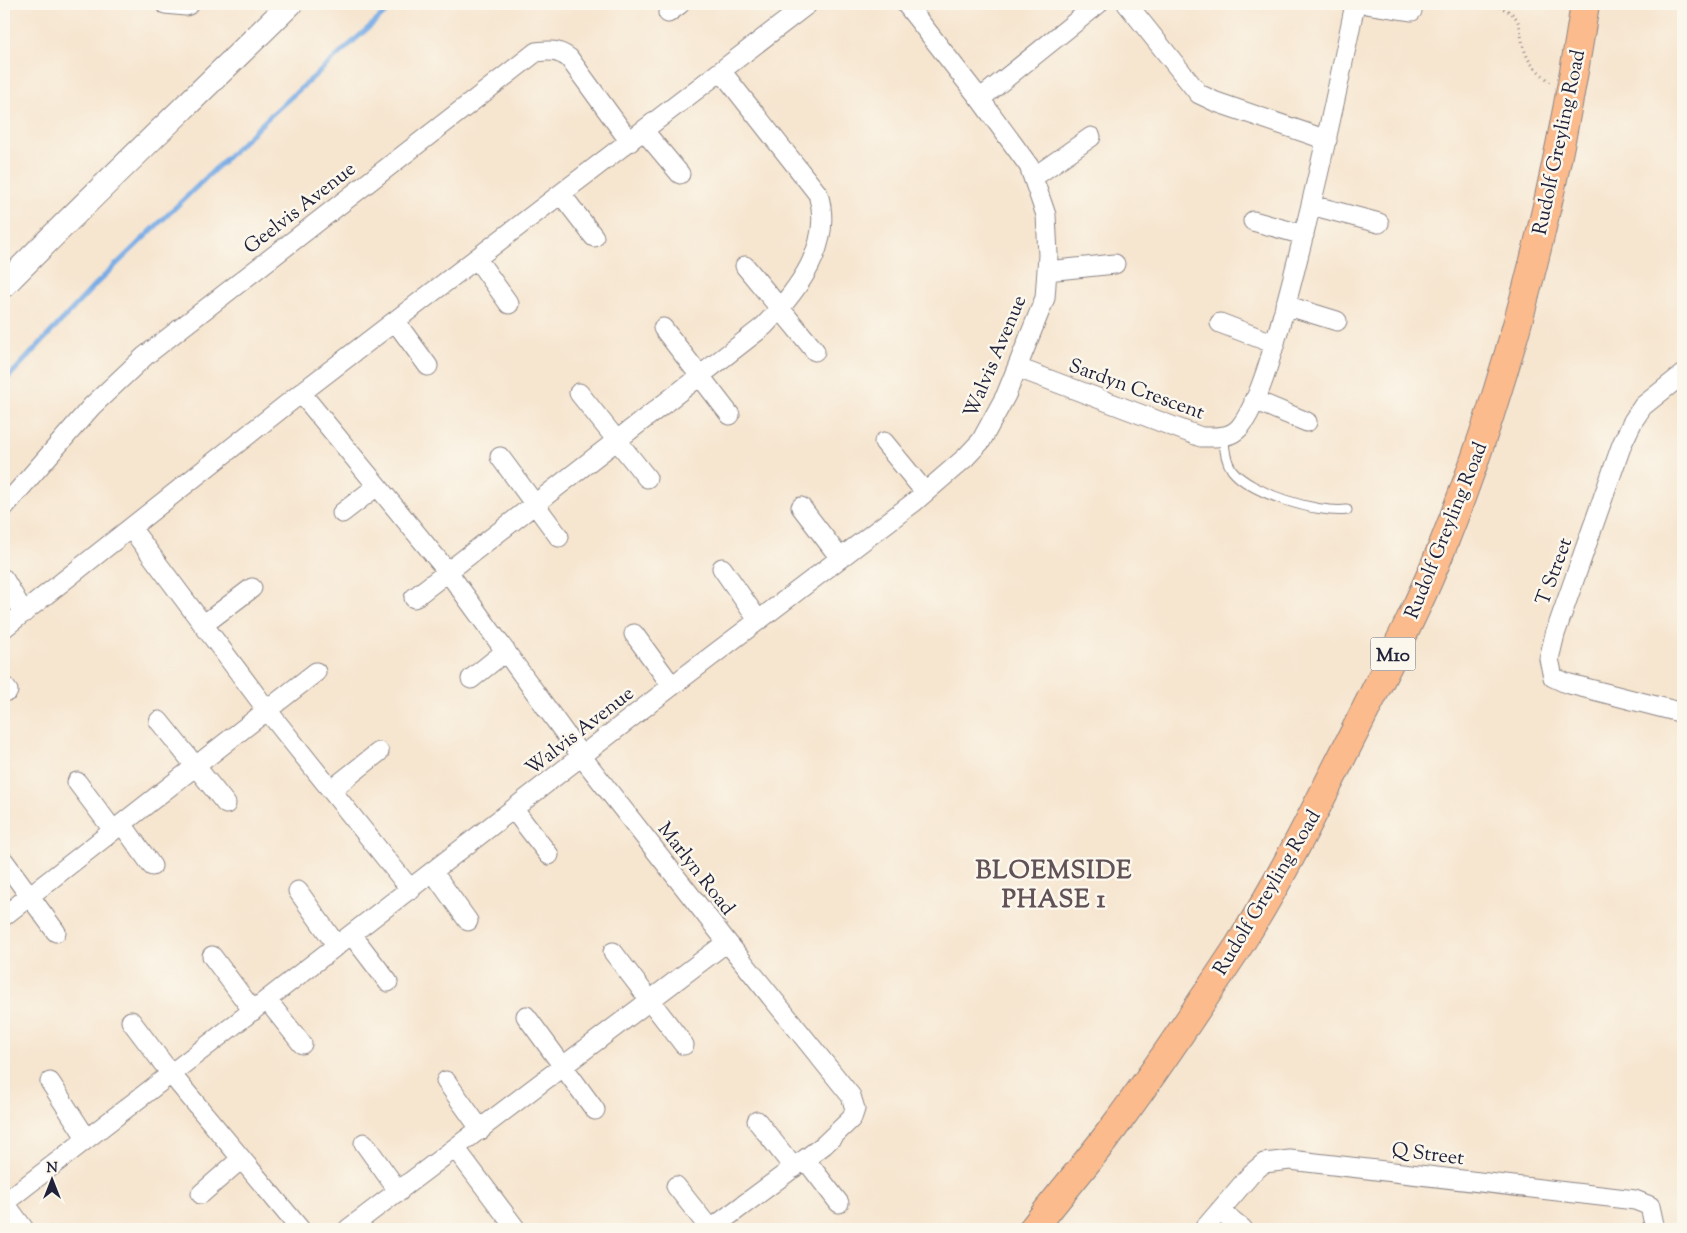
<svg xmlns="http://www.w3.org/2000/svg" width="1687" height="1233" font-family="'Sorts Mill Goudy',serif">
<style>
.lines{fill:none;stroke-linecap:round;stroke-linejoin:round}
.stream{stroke:#78ace5;stroke-width:5}
.service-casing{stroke:#8c8485;stroke-width:11}
.minor-casing{stroke:#8c8485;stroke-width:21}
.tertiary-casing{stroke:#8c8485;stroke-width:26}
.primary-casing{stroke:#8c8485;stroke-width:30}
.path{stroke:#8c8485;stroke-width:3;stroke-dasharray:1 4;stroke-linecap:butt}
.service{stroke:#fff;stroke-width:9}
.minor{stroke:#fff;stroke-width:19}
.tertiary{stroke:#fff;stroke-width:24}
.primary{stroke:#fbbb8c;stroke-width:28}
.labels{text-anchor:middle;stroke-width:5;stroke-linejoin:round;paint-order:stroke}
.shield{fill:#fbf7ec;stroke:#636270;stroke-width:1}
.shield-label{font-size:19px;font-weight:bold;fill:#22223b}
.street-label{font-size:20px;fill:#22223b;stroke:#fbf7ec}
.district-label{font-size:25px;font-weight:bold;letter-spacing:1px;fill:#625257;stroke:#fbf7ec}
</style>
<rect width="100%" height="100%" fill="#fbf7ec"/>
<filter id="ink" filterUnits="userSpaceOnUse"><feTurbulence type="fractalNoise" baseFrequency=".02" numOctaves="2"/><feDisplacementMap in="SourceGraphic" scale="10" xChannelSelector="R" yChannelSelector="G"/><feConvolveMatrix kernelMatrix="1 2 1 2 8 2 1 2 1" color-interpolation-filters="sRGB"/></filter>
<filter id="wash" filterUnits="userSpaceOnUse"><feTurbulence type="fractalNoise" baseFrequency=".0096" numOctaves="4" result="noise"/><feDisplacementMap in="SourceGraphic" scale="20" xChannelSelector="R" yChannelSelector="G"/><feGaussianBlur stdDeviation="1.12" result="paint"/><feColorMatrix in="noise" values="0 0 0 0 0 0 0 0 0 0 0 0 0 0 0 0 0 1.4 0 .05"/><feComposite in="paint" operator="in"/></filter>
<g filter="url(#wash)">
<rect width="100%" height="100%" fill="#f6e5cf"/>
<g class="lines">
<!-- stream -->
<path class="stream" d="M4,382L96,284L271,115L395,4"/>
</g>
</g>
<g filter="url(#ink)">
<g class="lines">
<!-- service casing -->
<g class="service-casing">
<path id="service" d="M1224,437C1224,448 1225,460 1232,470C1250,493 1318,514 1347,510"/>
</g>
<!-- minor casing -->
<g class="minor-casing">
<path id="minor" d="M165,4L186,6L190,4
M1127,4L1199,94L1216,102L1327,140
M1367,4L1412,11
M668,13L680,4
M980,99L1098,4
M644,131L680,174
M1034,177L1091,137
M561,194L594,237
M1311,205L1379,223
M1253,221L1304,235
M477,259L509,304
M745,266L815,351
M1047,271L1115,264
M1285,305L1337,321
M395,321L428,366
M1220,323L1275,344
M663,328L730,415
M1018,368L1201,437C1214,437 1230,439 1240,427C1261,401 1277,334 1287,300C1313,202 1335,103 1355,4
M1683,374L1643,406L1633,421L1622,444L1555,634L1549,659L1553,677L1566,683L1683,713
M301,393L448,572L582,757L727,942L851,1096L855,1109L852,1118L824,1145L711,1229
M579,393L647,478
M1254,400L1307,422
M884,442L925,492
M500,457L559,537
M4,507L92,406L145,356L536,52C550,50 558,50 569,58L630,142
M801,507L840,558
M342,513L377,486
M131,528L267,710L411,890
M722,568L758,620
M4,579L24,613
M414,598L764,326C797,291 834,245 818,194L722,72
M203,625L252,588
M4,628L301,393L808,4
M634,634L672,686
M471,679L506,651
M4,686L8,691
M159,721L226,804
M77,782L113,830
M331,790L379,752
M514,810L549,855
M122,824L152,866
M4,861L56,932
M433,872L468,921
M298,891L337,946
M4,916L316,672
M352,935L388,982
M613,952L684,1045
M212,956L253,1011
M267,1000L302,1044
M526,1016L595,1110
M131,1021L171,1074L300,1229
M446,1081L481,1130
M50,1082L87,1139
M757,1121L794,1168
M364,1143L399,1192
M456,1149L516,1229
M805,1159L839,1203
M676,1186L710,1229
M201,1194L241,1159
M4,1202L24,1229
M4,1203L672,686L913,503L965,458L981,441L1006,395L1045,298L1048,255L1046,215L1029,166L980,99L906,4
M1220,1210L1243,1229
M348,1229L727,942
M1204,1229L1252,1173L1264,1163L1290,1160L1635,1200L1650,1206L1655,1229"/>
</g>
<!-- tertiary casing -->
<g class="tertiary-casing">
<path id="tertiary" d="M4,285C98,189 195,98 290,4"/>
</g>
<!-- primary casing -->
<g class="primary-casing">
<path id="primary" d="M1033,1229C1059,1195 1088,1162 1114,1127C1157,1070 1198,1007 1238,947C1282,878 1318,804 1355,731C1385,670 1418,609 1443,545C1512,372 1557,188 1585,4"/>
</g>
<!-- path -->
<path class="path" d="M1489,4C1533,15 1512,31 1530,62C1535,69 1544,76 1550,82"/>
<!-- service -->
<use href="#service" class="service"/>
<!-- minor -->
<use href="#minor" class="minor"/>
<!-- tertiary -->
<use href="#tertiary" class="tertiary"/>
<!-- primary -->
<use href="#primary" class="primary"/>
</g>
</g>
<g class="labels">
<!-- shield labels -->
<rect class="shield" x="1370.5" y="637.5" width="45" height="33" rx="4"/>
<g class="shield-label">
<text x="1393" y="661">M10</text>
</g>
<!-- street labels -->
<g class="street-label">
<text transform="translate(1558 142) rotate(-78)" y="7">Rudolf Greyling Road</text>
<text transform="translate(299 207) rotate(-38)" y="7">Geelvis Avenue</text>
<text transform="translate(994 356) rotate(-67)" y="7">Walvis Avenue</text>
<text transform="translate(1137 388) rotate(20)" y="7">Sardyn Crescent</text>
<text transform="translate(1445 530) rotate(-68)" y="7">Rudolf Greyling Road</text>
<text transform="translate(1553 571) rotate(-70)" y="7">T Street</text>
<text transform="translate(579 730) rotate(-38)" y="7">Walvis Avenue</text>
<text transform="translate(697 868) rotate(52)" y="7">Marlyn Road</text>
<text transform="translate(1266 892) rotate(-59)" y="7">Rudolf Greyling Road</text>
<text transform="translate(1428 1153) rotate(7)" y="7">Q Street</text>
</g>
<!-- district labels -->
<g class="district-label">
<text x="1054" y="878">BLOEMSIDE<tspan x="1054" dy="29">PHASE 1</tspan></text>
</g>
</g>
<!-- margin -->
<rect width="1687" height="1233" fill="none" stroke="#fbf7ec" stroke-width="20"/>
<!-- north arrow -->
<g transform="translate(52 1180)" stroke="#fbf7ec" stroke-width="4" paint-order="stroke">
<path d="M0-4L9 19L0 12L-9 19Z" fill="#22223b"/>
<text y="-8" font-size="14" font-weight="bold" text-anchor="middle" fill="#22223b">N</text>
</g>
</svg>
